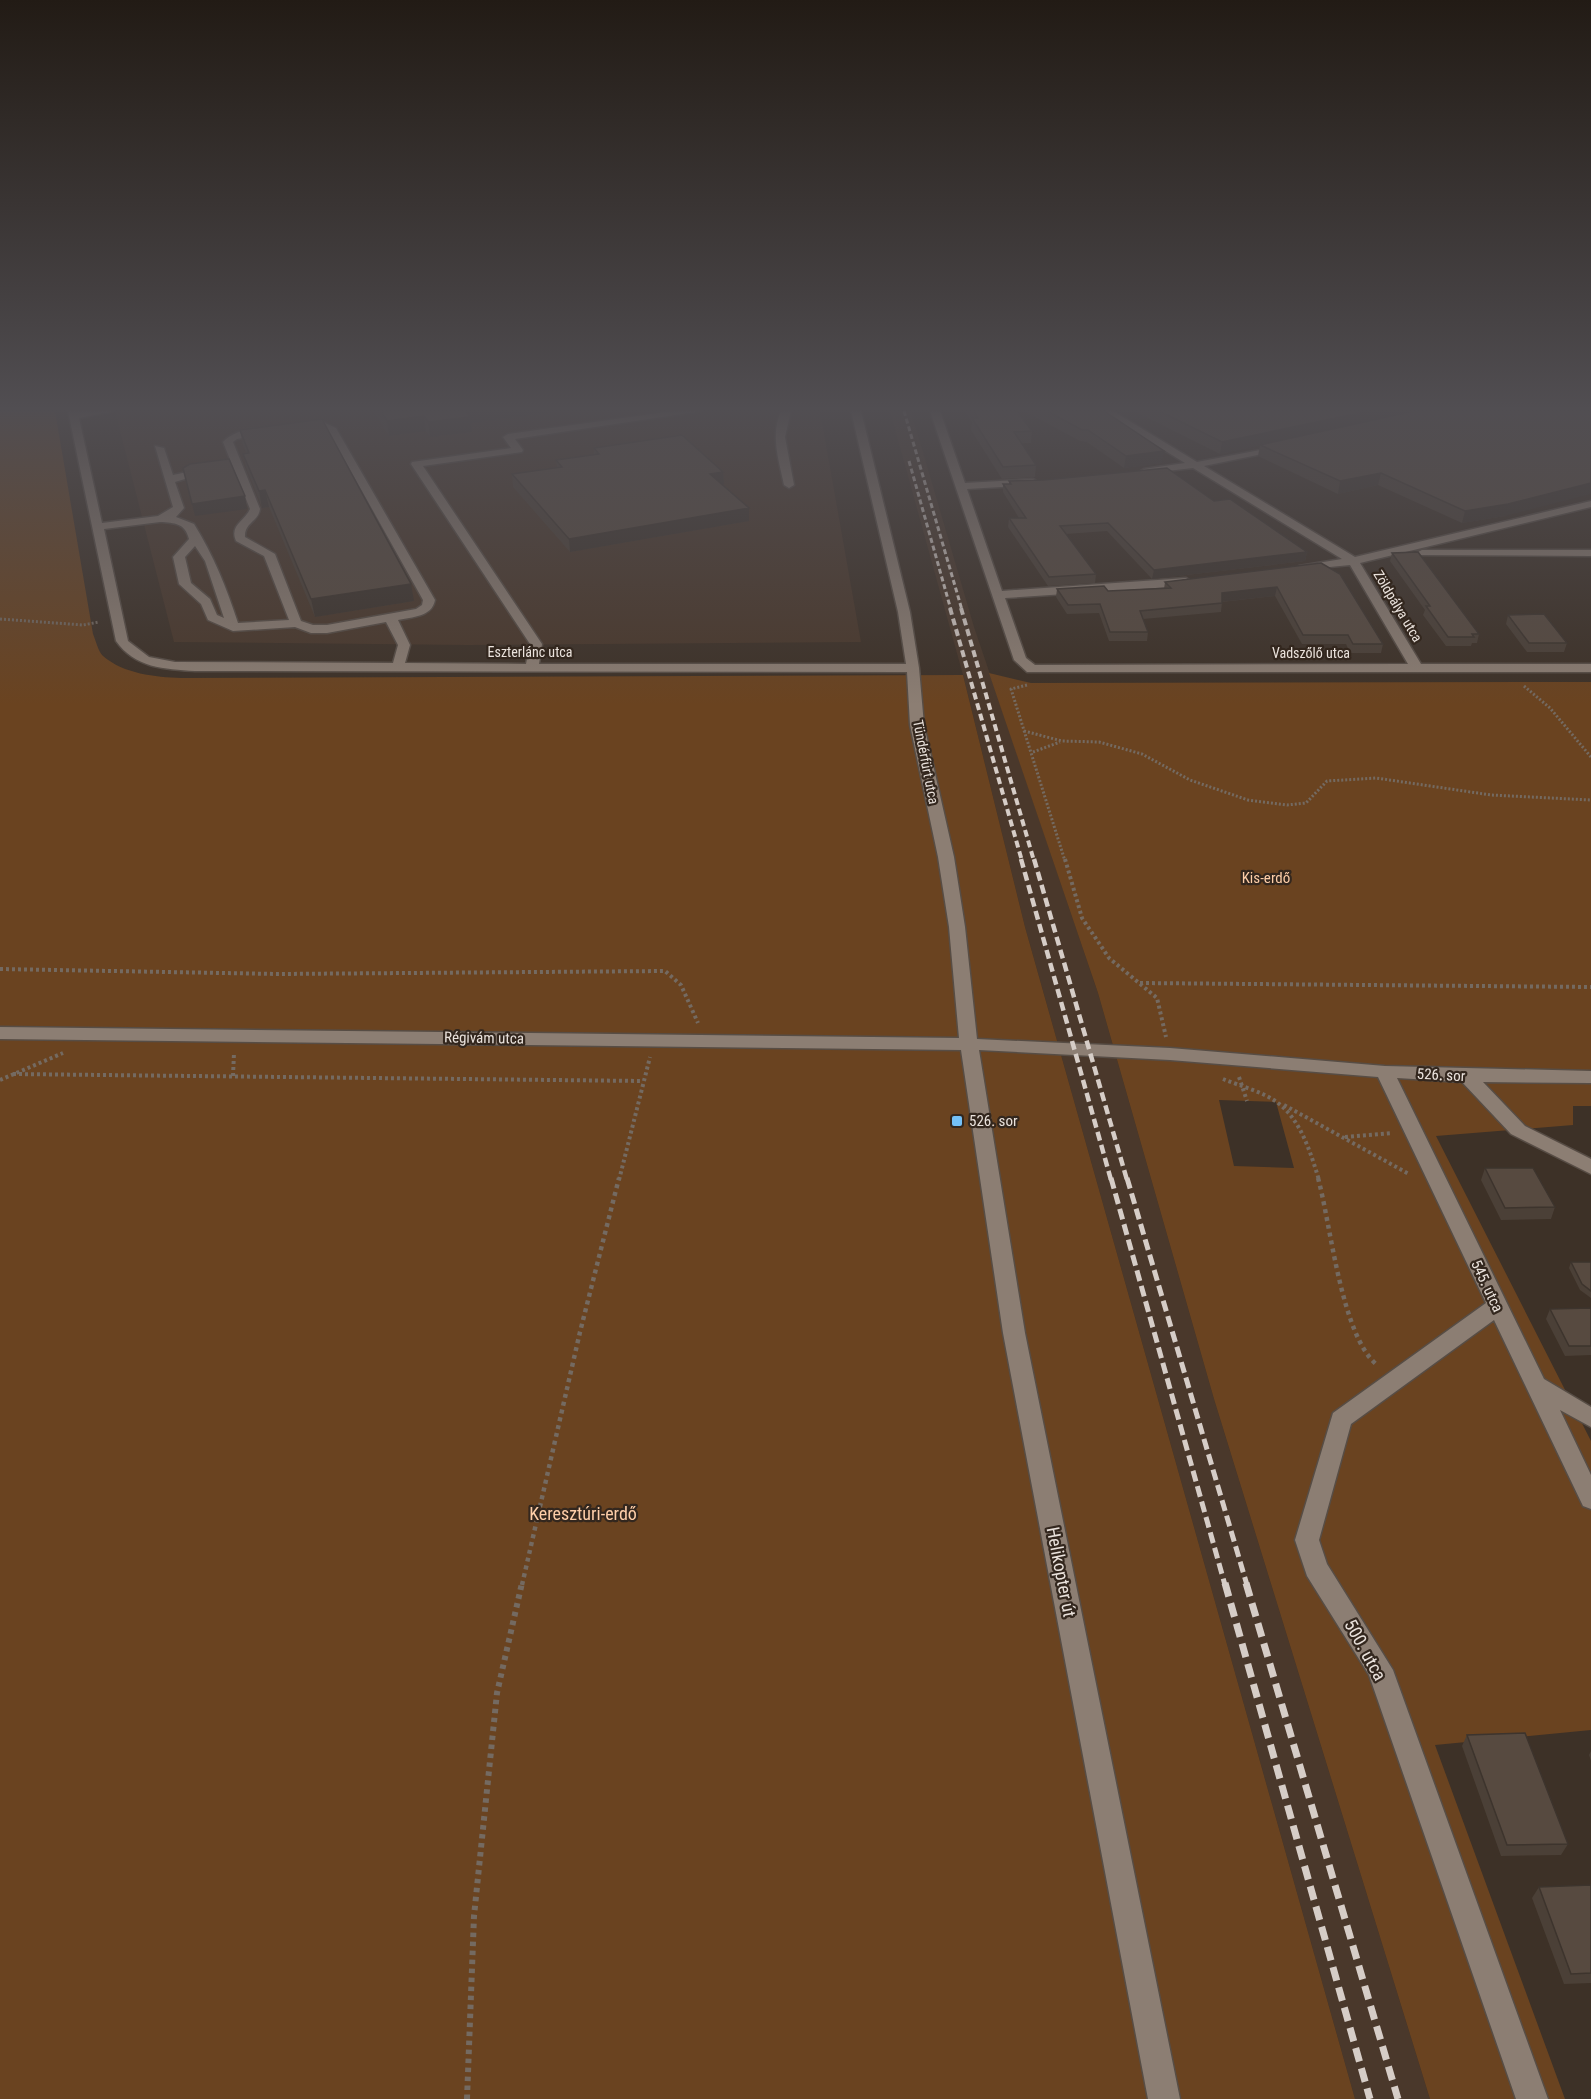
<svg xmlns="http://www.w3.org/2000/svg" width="1591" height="2099" font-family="'Roboto Condensed',sans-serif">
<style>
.built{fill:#4a382b}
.green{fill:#6a4320;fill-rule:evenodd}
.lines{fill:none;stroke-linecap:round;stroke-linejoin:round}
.minor-casing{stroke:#574d45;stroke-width:3}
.path-far3{stroke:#746a61;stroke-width:3;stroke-dasharray:2 2;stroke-linecap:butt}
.path-far2{stroke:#746a61;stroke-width:4;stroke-dasharray:3 3;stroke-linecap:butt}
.path-far1{stroke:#746a61;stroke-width:4.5;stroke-dasharray:4 4;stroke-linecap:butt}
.path{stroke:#746a61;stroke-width:6;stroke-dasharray:4.5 4.5;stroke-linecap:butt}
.minor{fill:#8c7e73;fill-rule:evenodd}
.rail-far4{stroke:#d6cdc7;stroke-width:3;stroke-dasharray:5 3;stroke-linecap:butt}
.rail-far3{stroke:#d6cdc7;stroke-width:4;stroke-dasharray:7 4;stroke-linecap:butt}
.rail-far2{stroke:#d6cdc7;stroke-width:4.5;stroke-dasharray:9 4.5;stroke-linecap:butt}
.rail-far1{stroke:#d6cdc7;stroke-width:5;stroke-dasharray:11 5;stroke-linecap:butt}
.rail{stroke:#d6cdc7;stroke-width:7;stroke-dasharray:14 7;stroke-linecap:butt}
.wall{fill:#4b4037}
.shaded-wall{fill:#3d342d}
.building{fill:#574a40;stroke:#3d342d;stroke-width:1.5}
.poi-dot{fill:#74c0f6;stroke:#33271e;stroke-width:2}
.labels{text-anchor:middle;stroke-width:4.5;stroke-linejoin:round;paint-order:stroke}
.far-street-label{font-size:14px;fill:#eae2dc;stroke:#33271e}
.park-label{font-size:15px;fill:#fecea8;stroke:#33271e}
.street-label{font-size:15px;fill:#eae2dc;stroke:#33271e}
.poi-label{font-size:15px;fill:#eae2dc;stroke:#33271e;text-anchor:start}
.near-park-label{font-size:18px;fill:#fecea8;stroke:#33271e}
.near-street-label{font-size:18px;fill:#eae2dc;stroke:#33271e}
</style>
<rect width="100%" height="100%" fill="#3d3127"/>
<!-- built -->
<path class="built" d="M115,411H820L861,642L467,645L174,642Z
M890,411H911L974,627L1098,993L1214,1399L1430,2099H1355L1025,927L963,675Z"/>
<!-- green -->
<path class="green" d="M0,411H55L93,634C96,641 98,651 103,656C124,674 155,677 181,678L963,675L1025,927L1355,2099H0Z
M989,673L1031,683L1591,682V1106H1573V1125L1436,1136L1591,1441V1730L1435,1745L1565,2099H1430L1214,1399L1098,993ZM1219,1100L1276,1102L1294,1168L1234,1166Z"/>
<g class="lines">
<!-- minor casing -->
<g class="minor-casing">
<path id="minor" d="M68,411H114L79,418L102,523L158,516L173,507L155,446L164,448L173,475L211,467V471L175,482L184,508L176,517L194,524C214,556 226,587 238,623L289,620L264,556L236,541C229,525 245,521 250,509L223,442C231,432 257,424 268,432L266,434L237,439L233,442L260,509C259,521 244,523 245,537L275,554L301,621L313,625H327L416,609L422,605L423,600L329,432C319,427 306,433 298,427L323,422L336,428L435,600C432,617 412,617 398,620L410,645L405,663L526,664L530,644L411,464L412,462L511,448L503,437L508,434L673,411H702L515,439L523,450L522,452L423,466L542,644L539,664H906L898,612L851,411H861L910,612L919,668L924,725L954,857L965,927L977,1039L1170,1048L1385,1066L1591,1071V1083L1483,1082L1525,1126L1591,1159V1174L1511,1134L1462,1082L1397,1078L1544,1379L1591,1407V1427L1560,1410L1591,1475V1509L1583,1506L1494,1320L1351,1424L1319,1540L1327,1564L1393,1670L1548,2099H1516L1369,1675L1307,1576L1295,1540L1333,1413L1486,1303L1378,1077L1170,1060L979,1050L1025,1333L1180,2099H1148L1003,1333L961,1050L0,1039V1027L959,1038L949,927L938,857L910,725L907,672L195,671C164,669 135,668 116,641ZM160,522C175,523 185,523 189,539L173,557L179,584L201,604L208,620L233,631L295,627L311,633H327L386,622L398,645L393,663L175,662L149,657L128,641L104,529ZM195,546L205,561L224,618L217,615L210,599L191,583L185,557Z
M781,411H791L785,437L794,485L789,488L784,485C779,461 770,435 781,411Z
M930,411H940L965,483L1033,479L1038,482L1033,485L967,489L1002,591L1186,578L1192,582L1186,586L1005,598L1026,658L1035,665L1408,664L1350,565L1299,570V566L1342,559L1193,468L1140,474L1139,472L1144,469L1185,463L1101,411H1113L1197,462L1286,445V449L1204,466L1355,557L1591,501V507L1360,563L1421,664H1591V672H1027L1014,660Z
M1422,550H1591V556L1418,555L1416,553Z"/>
</g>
<!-- path-far3 -->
<path class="path-far3" d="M0,619L83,625L99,622
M1027,685L1011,689L1065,861
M1524,686L1550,708L1591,757
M1024,731L1062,741L1099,742L1142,754L1190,780L1248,800L1287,805L1306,803L1327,781L1376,778L1491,795L1591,800
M1033,752L1060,742"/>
<!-- path-far2 -->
<path class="path-far2" d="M1065,859L1082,918L1109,958L1157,998L1166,1037
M0,969L278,974L665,971L681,985L698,1023
M1140,983L1591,987
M13,1074L643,1081
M233,1076L234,1053
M1239,1077L1247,1101
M1223,1079C1240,1086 1264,1092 1278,1103C1301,1120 1311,1154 1319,1180
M0,1080L63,1053
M1284,1105L1409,1174
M1345,1137L1392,1133
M619,1180L650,1057"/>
<!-- path-far1 -->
<path class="path-far1" d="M1318,1178C1331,1225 1341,1335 1377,1365
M522,1585L580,1332L619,1178"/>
<!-- path -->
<path class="path" d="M467,2099L474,1916L497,1693L522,1583"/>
<!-- minor -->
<use href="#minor" class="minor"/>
<!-- rail-far4 -->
<path class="rail-far4" d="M904,411L962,610
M909,461L951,610"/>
<!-- rail-far3 -->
<path class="rail-far3" d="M950,608L1022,861
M961,608L1034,861"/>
<!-- rail-far2 -->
<path class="rail-far2" d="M1021,859L1111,1180
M1034,859L1127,1180"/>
<!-- rail-far1 -->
<path class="rail-far1" d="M1111,1178L1225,1585
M1127,1178L1247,1585"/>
<!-- rail -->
<path class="rail" d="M1225,1583L1370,2099
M1246,1583L1398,2099"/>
</g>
<!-- wall -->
<path class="wall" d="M373,411H558L471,423L472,432L430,437L426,431L389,436Z
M965,411H1017L1032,431L1031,443H1022L1036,465L1035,477L1002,479L971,430L972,422Z
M1024,411H1104L1162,463L1124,468L1087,442L1080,441Z
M1134,411H1591L1505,516L1462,523L1378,485L1338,494L1258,456L1260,445L1220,454Z
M240,430L414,601L315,617L269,507L262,508L247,470L243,454L246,453L243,445Z
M594,448L723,472L724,484H722L749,508V521L570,552L513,487L512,474L557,467L556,460L594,455Z
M1009,481L1214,501L1307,552L1305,561L1152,579L1107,531L1066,534L1096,574L1095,583L1048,586L1008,527L1009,518H1019L1003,492V484H1009Z
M1392,553L1479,634L1477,643H1472L1471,646H1446L1423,615L1425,610L1390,561Z
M1321,563L1383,644L1381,653H1350L1346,644H1302L1275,596L1222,602L1221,612L1143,619L1148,632L1147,641H1109L1099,613L1067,614L1056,597L1057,589L1108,591L1164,589L1165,582Z
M1508,615L1567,643L1564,652H1527L1506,624Z
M1485,1168L1555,1207L1551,1219L1501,1220L1481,1180Z
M1571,1262H1591V1298L1580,1290L1569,1268Z
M1591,1308V1355L1565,1356L1546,1319L1550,1309Z
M1467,1735L1568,1844L1561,1855L1501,1856L1462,1746Z
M1591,1751V1761L1589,1755Z
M1591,1885V1983L1564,1984L1532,1898L1539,1887Z"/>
<!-- shaded-wall -->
<path class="shaded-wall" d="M464,411H558L471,423L472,432L430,437L428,422Z
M1369,411H1421L1220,454L1222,442Z
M424,416L426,431L389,436L387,421Z
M1164,451L1162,463L1124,468L1126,456Z
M723,472L724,484L710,486V474Z
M1381,473L1378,485L1338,494L1340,481Z
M1591,483V494L1505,516L1462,523L1465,511Z
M265,490L269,507L262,508L259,491Z
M245,496L247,509L195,516L192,504Z
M749,508V521L570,552L569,539Z
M1307,552L1305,561L1152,579L1154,570Z
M411,584L414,601L315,617L311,599Z
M1277,587L1275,596L1220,602L1222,593Z"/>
<!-- building -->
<path class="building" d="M381,411H465L470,417L428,422L424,416L387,421Z
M974,411H1017L1032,431L1014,432L1036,465L1003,467L972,418H978Z
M1047,411H1104L1164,451L1126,456L1088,430H1082Z
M1159,411H1369L1222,442Z
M1414,411H1591V483L1508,504L1465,511L1381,473L1340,481L1260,445Z
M322,419L411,584L311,599L265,490L259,491L243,454L249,453L240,430Z
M682,435L723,472L710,474L749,508L569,539L512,474L562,467L556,460L599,454L594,448Z
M229,459L245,496L192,504L183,468L190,464Z
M1167,468L1214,501L1230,499L1307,552L1154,570L1108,523L1060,526L1096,574L1049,577L1009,518H1026L1003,484H1011L1009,481L1044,480Z
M1418,552L1479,634H1472L1474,637H1448L1426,606H1430L1392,553Z
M1321,563L1340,574L1383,644H1353L1348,635H1303L1277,587L1222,593V603L1140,611L1148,632H1110L1100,604L1068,605L1057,589L1104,586L1108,591L1171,588L1165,582Z
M1544,614L1567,643H1529L1508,615Z
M1485,1168H1533L1555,1207L1505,1208Z
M1571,1262H1591V1291L1582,1284Z
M1591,1308V1346H1569L1550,1309Z
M1525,1733L1568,1844L1507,1845L1467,1735Z
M1591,1885V1973L1571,1974L1539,1887Z"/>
<!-- sky -->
<linearGradient id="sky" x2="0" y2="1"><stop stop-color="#221b15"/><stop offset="0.58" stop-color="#514e52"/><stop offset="1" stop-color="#514e52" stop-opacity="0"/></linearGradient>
<rect width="1591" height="705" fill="url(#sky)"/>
<!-- markers -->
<rect class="poi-dot" x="951" y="1115" width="12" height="12" rx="3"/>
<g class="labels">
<!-- far-street labels -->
<g class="far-street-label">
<text transform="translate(1398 606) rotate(59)" y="5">Zöldpálya utca</text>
<text x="530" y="657">Eszterlánc utca</text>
<text x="1311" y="658">Vadszőlő utca</text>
<text transform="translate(926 762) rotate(79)" y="5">Tündérfürt utca</text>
</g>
<!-- park labels -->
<g class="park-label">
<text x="1266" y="883">Kis-erdő</text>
</g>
<!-- street labels -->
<g class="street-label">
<text transform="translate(484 1038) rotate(1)" y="5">Régivám utca</text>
<text transform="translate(1441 1075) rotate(3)" y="5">526. sor</text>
<text transform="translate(1487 1286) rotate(65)" y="5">545. utca</text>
</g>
<!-- poi labels -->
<g class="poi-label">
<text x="969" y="1126">526. sor</text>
</g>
<!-- near-park labels -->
<g class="near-park-label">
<text x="583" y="1520">Keresztúri-erdő</text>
</g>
<!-- near-street labels -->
<g class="near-street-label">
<text transform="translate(1061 1572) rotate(79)" y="6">Helikopter út</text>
<text transform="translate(1365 1650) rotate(61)" y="6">500. utca</text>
</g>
</g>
</svg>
